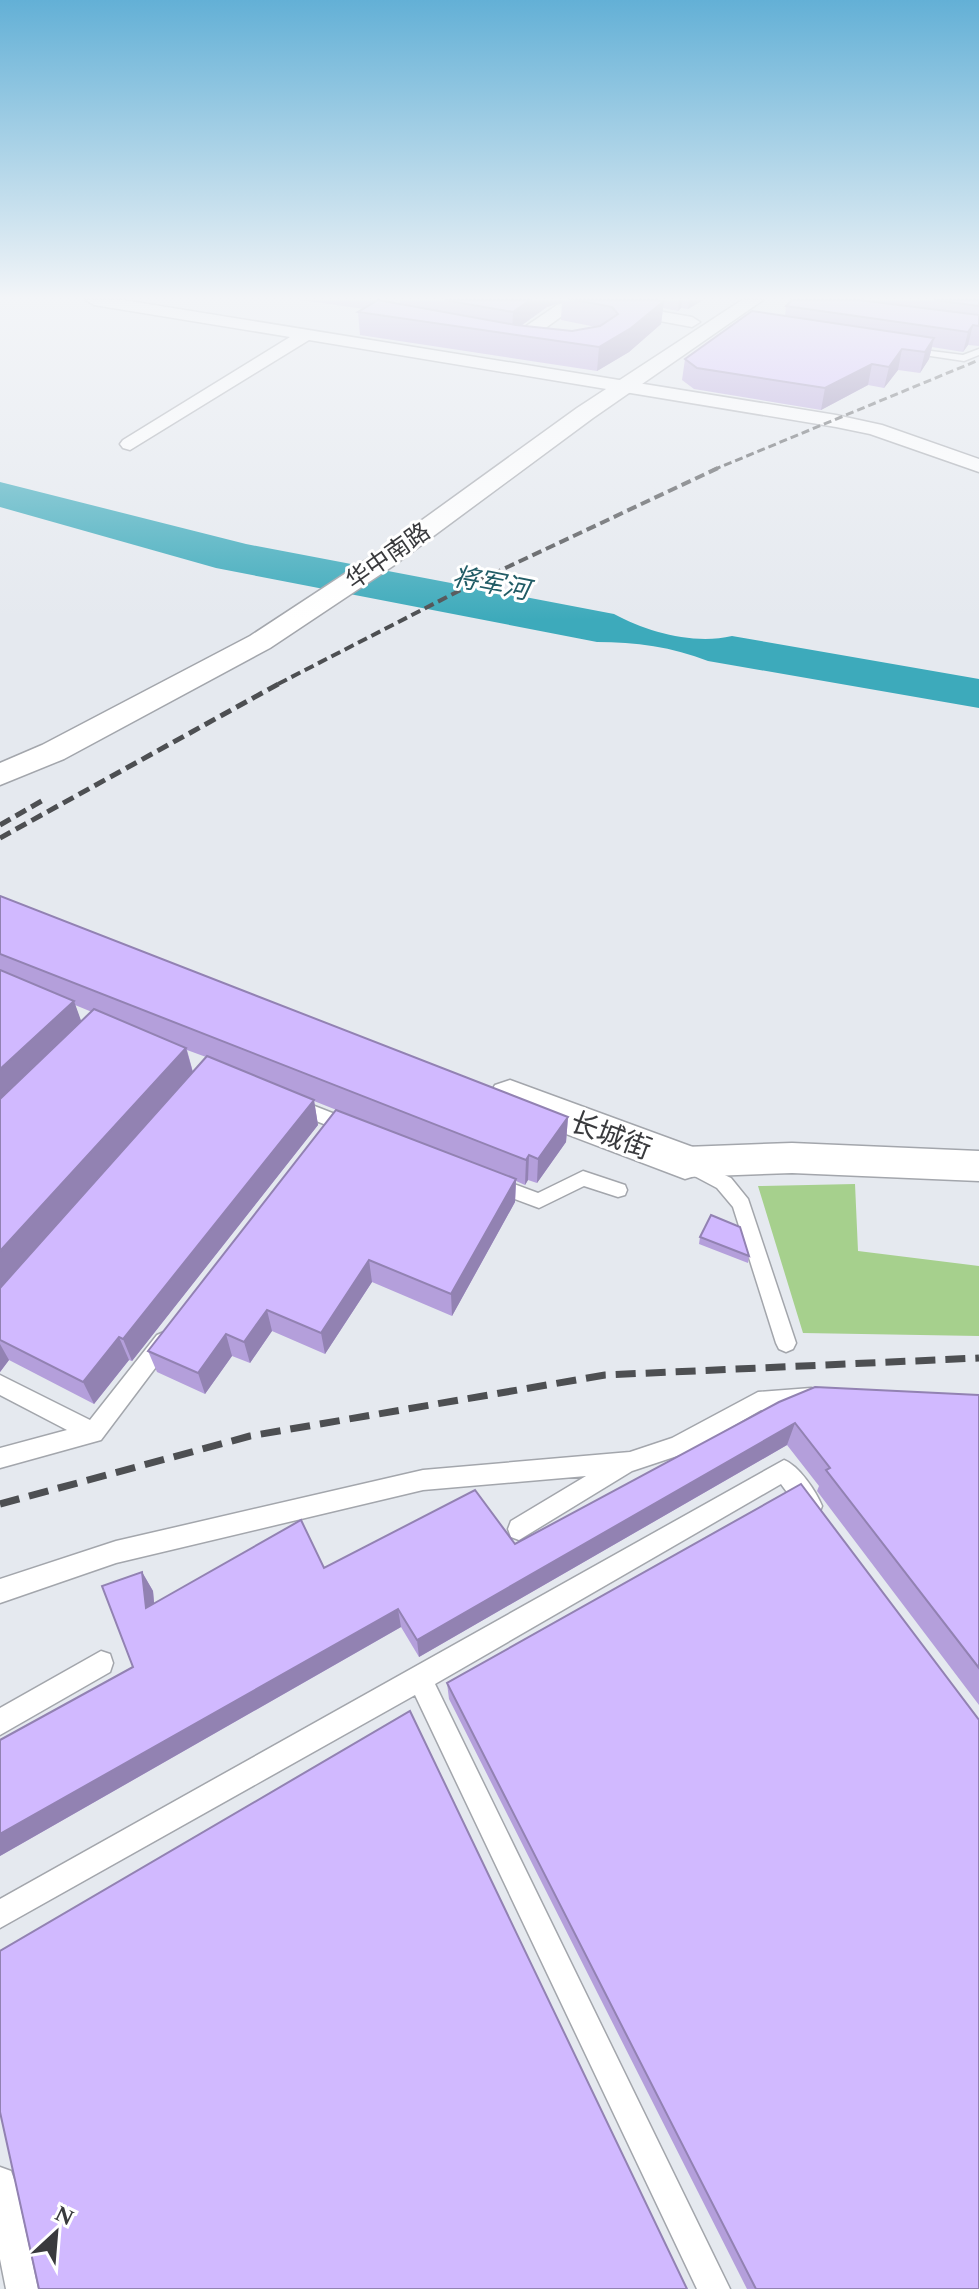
<svg xmlns="http://www.w3.org/2000/svg" width="979" height="2289" font-family="Spectral,'Noto Sans SC',serif">
<style>
.green{fill:#a6d08d}
.water{fill:#3daabb}
.lines{fill:none;stroke-linecap:round;stroke-linejoin:round}
.lane-casing{stroke:#a3a6ac;stroke-width:3}
.street-casing{stroke:#a3a6ac;stroke-width:3}
.secondary-casing{stroke:#a3a6ac;stroke-width:3}
.lane{fill:#fff;fill-rule:evenodd}
.street{fill:#fff;fill-rule:evenodd}
.secondary{fill:#fff;fill-rule:evenodd}
.rail-far3{stroke:#4d4f52;stroke-width:3;stroke-dasharray:8 4;stroke-linecap:butt}
.rail-far2{stroke:#4d4f52;stroke-width:4;stroke-dasharray:10 5;stroke-linecap:butt}
.rail-far1{stroke:#4d4f52;stroke-width:5;stroke-dasharray:12 6;stroke-linecap:butt}
.rail{stroke:#4d4f52;stroke-width:7;stroke-dasharray:20 10;stroke-linecap:butt}
.wall{fill:#b49fdb;fill-rule:evenodd}
.shaded-wall{fill:#9282b2}
.building{fill:#d1b9ff;stroke:#9282b2;stroke-width:2}
.labels{text-anchor:middle;stroke-width:6;stroke-linejoin:round;paint-order:stroke}
.far-street-label{font-size:24px;fill:#393a3d;stroke:#fff}
.far-water-label{font-size:26px;font-style:italic;fill:#215c66;stroke:#fff}
.street-label{font-size:28px;fill:#393a3d;stroke:#fff}
</style>
<rect width="100%" height="100%" fill="#e5e9ef"/>
<!-- green -->
<path class="green" d="M855,1184L858,1251L979,1266V1336L803,1333L758,1186Z"/>
<!-- water -->
<path class="water" d="M0,482L246,544L614,614C647,632 694,645 732,636L979,679V708L708,661C673,647 635,642 597,642L216,568L0,507Z"/>
<g class="lines">
<!-- lane casing -->
<g class="lane-casing">
<path id="lane" d="M907,348L963,355L979,349V355L964,361L904,352Z
M294,1098L358,1123L361,1128L352,1135L288,1110L285,1105L288,1100Z
M691,1159L731,1178L748,1199L796,1343L793,1349L786,1352L779,1349L776,1343L733,1207L717,1188L685,1171L682,1166L685,1161Z
M583,1171L625,1185L627,1190L625,1195L618,1197L584,1186L539,1208L488,1189L486,1184L488,1179L495,1177L538,1193Z
M164,1332L171,1335L174,1341L171,1347L101,1440L0,1468V1448L67,1430L0,1395V1375L90,1420L157,1335Z
M811,1388L818,1390L822,1397L818,1404L761,1410L686,1453L632,1471L519,1540L511,1537L508,1529L511,1521L586,1476L423,1490L116,1563L0,1603V1579L116,1541L423,1470L630,1452L672,1438L758,1392Z
M784,1460C799,1466 816,1491 822,1506L819,1514L811,1517L803,1514L781,1484L435,1684L730,2289H697L415,1695L0,1928V1899Z
M101,1651L110,1654L113,1663L110,1672L0,1735V1708Z
M0,2167L11,2171L15,2182L38,2289H6L0,2259Z"/>
</g>
<!-- street casing -->
<g class="street-casing">
<path id="street" d="M86,300H123L836,415L882,425L979,459V472L870,434L836,427L309,340L130,450L123,448L120,444L123,440L290,337L94,305Z
M572,300H597L569,311L522,345L488,341L479,336L488,331L513,335L557,305Z
M612,303L692,317L700,322L692,327L606,311L604,308L606,305Z
M792,1143L979,1151V1181L792,1173L685,1177L671,1173L666,1162L671,1151L685,1147Z"/>
</g>
<!-- secondary casing -->
<g class="secondary-casing">
<path id="secondary" d="M742,300H763L593,418L393,566L270,648L64,759L0,785V763L42,745L250,636L375,554L577,408Z
M510,1080L701,1150L707,1162L701,1174L685,1179L495,1107L489,1096L495,1085Z"/>
</g>
<!-- lane -->
<use href="#lane" class="lane"/>
<!-- street -->
<use href="#street" class="street"/>
<!-- secondary -->
<use href="#secondary" class="secondary"/>
<!-- rail-far3 -->
<path class="rail-far3" d="M713,470L979,360"/>
<!-- rail-far2 -->
<path class="rail-far2" d="M278,684L480,580L718,468"/>
<!-- rail-far1 -->
<path class="rail-far1" d="M0,825L45,799
M0,838L282,682"/>
<!-- rail -->
<path class="rail" d="M0,1504L250,1436L605,1375L979,1358"/>
</g>
<!-- wall -->
<path class="wall" d="M301,300H387L385,302L400,304V300H703L688,309L681,308L678,311L663,308L661,324L629,352L597,371L360,335L358,312L364,309ZM562,302L561,320L596,327L572,331L521,326L547,307Z
M792,300H979V346L968,345L963,352L932,347L929,359L920,373L898,370L884,388L868,385L821,410L694,389L682,380L685,359L785,316L786,306Z
M0,896L568,1117L566,1142L537,1183L528,1180L525,1185L516,1181L515,1202L452,1316L372,1282L325,1354L272,1331L250,1363L232,1356L205,1394L157,1372L148,1351L407,1138L314,1101L318,1125L132,1361L129,1360L94,1404L9,1360L0,1372ZM75,1005L92,1012L81,1022ZM187,1050L206,1057L193,1072Z
M700,1237L749,1256L748,1263L699,1244Z
M979,1395V1705L817,1491L819,1486L787,1445L419,1657L401,1627L0,1856V1740L133,1667L142,1572L153,1591L154,1603L324,1568L515,1544L779,1402Z
M447,1683L979,2289H747L449,1699Z"/>
<!-- shaded-wall -->
<path class="shaded-wall" d="M530,300H562V302L547,307L512,332L513,312Z
M679,300H682L681,308L678,311Z
M689,300H703L688,309Z
M664,301L661,324L629,352L597,371L599,347Z
M973,325L968,345L963,352L968,332Z
M934,338L929,359L920,373L925,352Z
M902,349L898,370L884,388L889,367Z
M872,364L868,385L821,410L825,388Z
M74,1001L83,1026L0,1105V1069Z
M186,1048L193,1073L0,1288V1251Z
M314,1100L318,1125L132,1361L123,1339Z
M568,1117L566,1142L537,1183L538,1159Z
M529,1155L528,1180L525,1185L526,1160Z
M516,1179L515,1202L452,1316L451,1294Z
M369,1260L372,1282L325,1354L321,1333Z
M267,1310L272,1331L250,1363L244,1342Z
M226,1334L232,1356L205,1394L198,1373Z
M119,1337L129,1360L94,1404L83,1382Z
M0,1344L9,1360L0,1372Z
M795,1423L787,1445L419,1657L417,1640Z
M142,1572L153,1591L156,1625L146,1608Z
M398,1609L401,1627L0,1856V1834Z"/>
<!-- building -->
<path class="building" d="M378,300L516,325L572,331L600,326L618,314L612,307L575,300H654L664,301L631,328L599,347L358,312Z
M444,300H530L513,312Z
M792,300H859L979,315V326L973,325L968,332L786,306Z
M934,300H979V306Z
M752,311L934,338L925,352L902,349L889,367L872,364L825,388L697,368L685,359Z
M0,896L568,1117L538,1159L529,1155L526,1160L0,954Z
M0,970L74,1001L0,1069Z
M94,1009L186,1048L0,1251V1099Z
M207,1056L314,1100L123,1339L119,1337L83,1382L0,1340V1288Z
M336,1110L516,1179L451,1294L369,1260L321,1333L267,1310L244,1342L226,1334L198,1373L148,1351Z
M711,1215L740,1227L749,1256L700,1237Z
M815,1387L979,1395V1668L826,1470L830,1468L795,1423L417,1640L398,1609L0,1834V1740L133,1667L102,1586L142,1572L146,1608L301,1520L324,1568L475,1490L515,1544L779,1402Z
M801,1484L979,1720V2289H756L447,1683Z
M410,1711L687,2289H39L0,2112V1951Z"/>
<!-- sky -->
<linearGradient id="sky" x2="0" y2="1"><stop stop-color="#63b0d6"/><stop offset="0.48" stop-color="#f3f5f8"/><stop offset="1" stop-color="#f3f5f8" stop-opacity="0"/></linearGradient>
<rect width="979" height="620" fill="url(#sky)"/>
<g class="labels">
<!-- far-street labels -->
<g class="far-street-label">
<text transform="translate(388 556) rotate(-35)" y="8">华中南路</text>
</g>
<!-- far-water labels -->
<g class="far-water-label">
<text transform="translate(491 583) rotate(11)" y="9">将军河</text>
</g>
<!-- street labels -->
<g class="street-label">
<text transform="translate(611 1135) rotate(21)" y="10">长城街</text>
</g>
</g>
<!-- north arrow -->
<g transform="translate(56 2233) rotate(26)" stroke="#ffffff" stroke-width="6" paint-order="stroke">
<path d="M0-6L14 30L0 20L-14 30Z" fill="#393a3d"/>
<text y="-12" font-size="22" font-weight="bold" text-anchor="middle" fill="#393a3d">N</text>
</g>
</svg>
